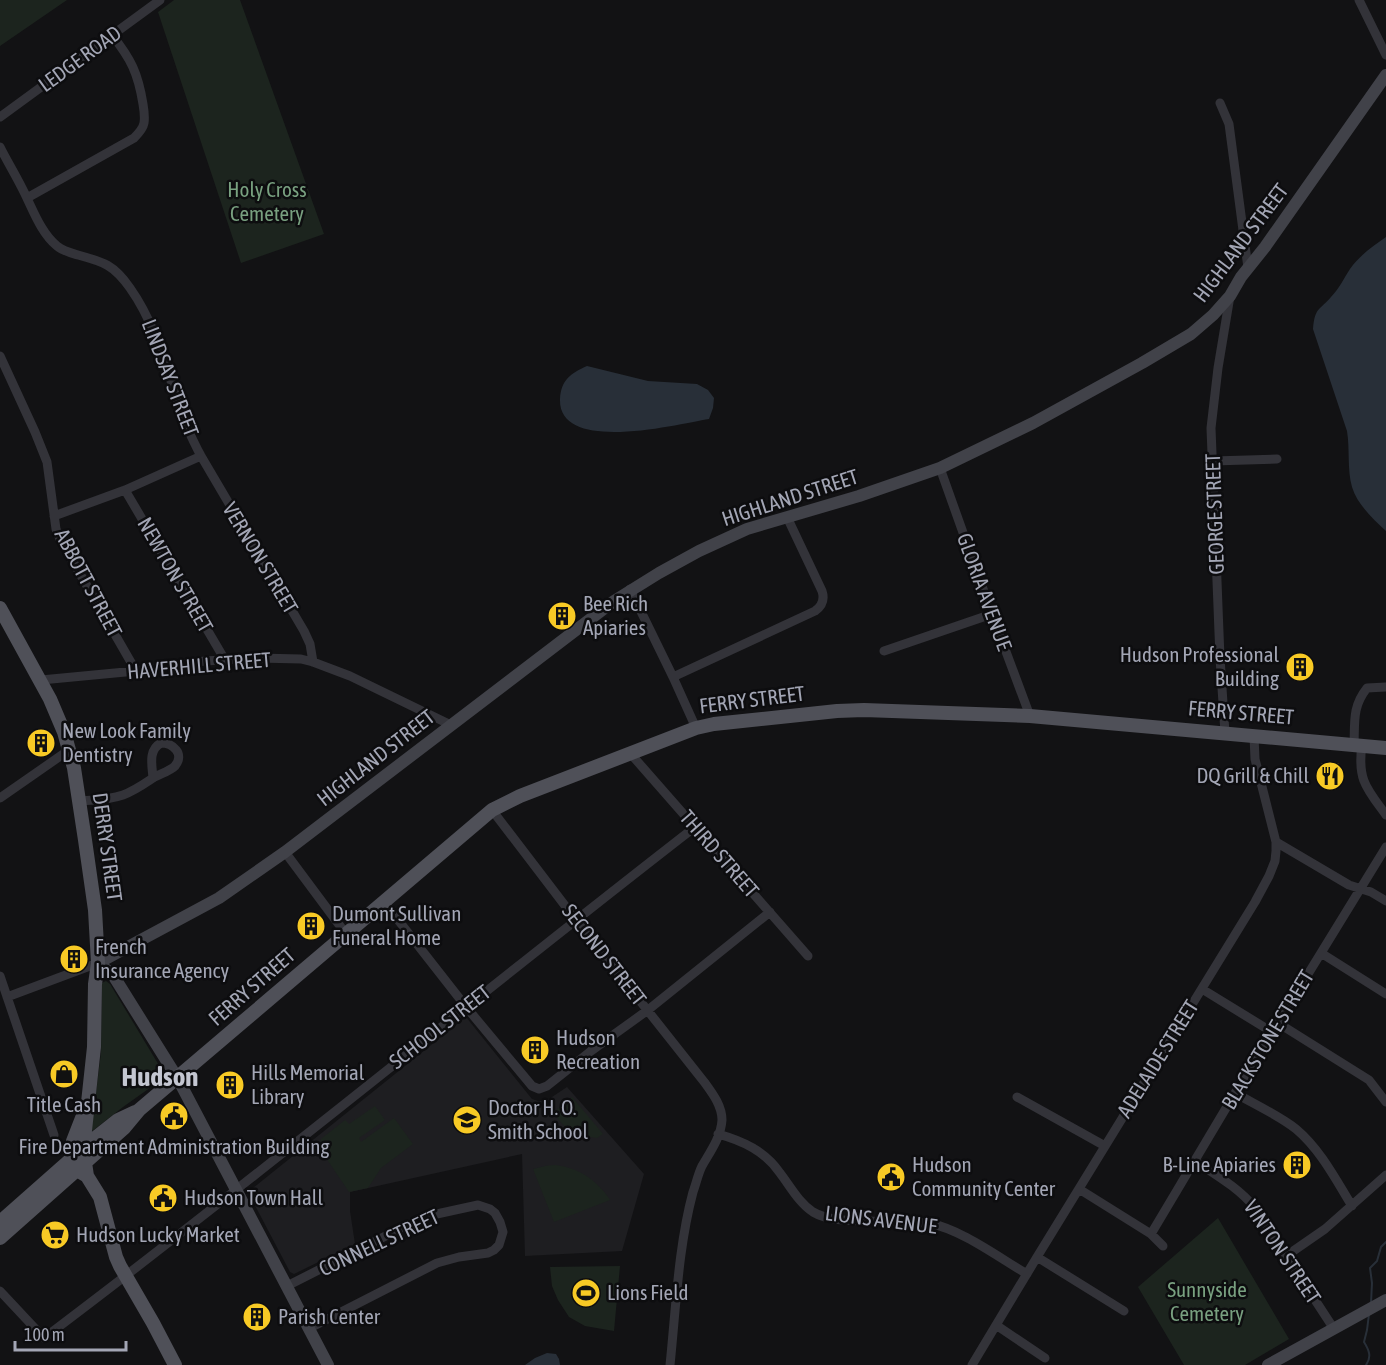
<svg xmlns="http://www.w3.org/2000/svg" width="1386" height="1365" font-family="'Asap Condensed',sans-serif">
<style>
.built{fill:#1e1e21}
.green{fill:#1c241e}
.water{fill:#282f38}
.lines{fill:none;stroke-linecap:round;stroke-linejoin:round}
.stream{stroke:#282f38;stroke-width:2}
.street{stroke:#333339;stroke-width:9}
.secondary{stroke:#414249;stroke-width:12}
.primary{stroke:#4f5058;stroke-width:14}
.labels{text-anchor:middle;stroke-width:5;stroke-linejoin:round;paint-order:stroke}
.street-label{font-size:21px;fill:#a3a6b5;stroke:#0d0d0f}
.park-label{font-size:21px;fill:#79a180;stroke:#0d0d0f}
.poi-label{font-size:21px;fill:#a3a6b5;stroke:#0d0d0f;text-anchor:start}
.district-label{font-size:27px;font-weight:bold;fill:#c4c6d1;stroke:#0d0d0f}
</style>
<rect width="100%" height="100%" fill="#121214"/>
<!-- built -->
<path class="built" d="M466,1017L532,1099L538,1101H546L567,1087L644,1174L622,1251L525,1256L522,1154L350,1192V1211L355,1244L294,1274L290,1272L248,1192Z"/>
<!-- green -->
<path class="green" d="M0,0H67L0,46Z
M174,0H240L324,234L241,263L158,12Z
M106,981L110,984L163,1072L164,1076L161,1080L123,1107L91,1132L101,1053L102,983Z
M572,1097L603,1134L597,1138L571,1134L553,1113Z
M375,1106L385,1120L359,1138L361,1142L394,1118L413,1144L381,1168L368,1188L349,1192L320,1149L321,1139L345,1120L349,1124Z
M554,1165C578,1167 597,1180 610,1200L554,1222L533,1169L545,1166Z
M1218,1218L1289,1339L1245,1365H1184L1138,1287Z
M620,1266L614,1331L585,1326L569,1317L558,1300L552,1286L550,1267Z"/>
<!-- water -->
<path class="water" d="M1386,237V531C1373,519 1357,504 1352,487C1347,469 1350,449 1347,431L1313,329C1315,307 1319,311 1331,297C1339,289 1344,278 1350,269C1360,255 1373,246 1386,237Z
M587,366L648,381L697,384L708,390L714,398L713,408L709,419C678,424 558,455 560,399C561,380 571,373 587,366Z
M547,1353L556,1354L559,1359L560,1365H525L535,1358Z"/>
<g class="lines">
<!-- stream -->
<path class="stream" d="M1371,1303L1372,1283L1370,1268L1377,1261L1381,1247L1386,1242
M1366,1365C1372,1357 1369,1350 1364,1342L1367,1330L1369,1314"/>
<!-- street -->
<path class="street" d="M1359,0L1386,55
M1220,103L1229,124L1248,268
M0,117L160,0
M0,147C7,161 15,174 22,188C32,207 40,232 57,246C63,251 71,253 78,255C104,262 114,265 130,288C159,329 168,377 185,423C190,434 195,445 201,456L304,631L310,644L313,662
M27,198L134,138C138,134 143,129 144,123C145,117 144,110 143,104C138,73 131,59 112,35
M0,356L35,432L47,462L56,529L60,539L136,671
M1213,461L1277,459
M940,468L992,614L1030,716
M125,490L225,660
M54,516L125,490L201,456
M630,589L673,677L696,728
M884,651L992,614
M673,677L815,611C822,606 825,600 822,591L787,517
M41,680L136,671L205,661L258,658L301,659L313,662L350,676L451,725
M1225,733L1220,658L1211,428L1218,368L1230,296
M161,743C173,743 185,754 175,766C170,771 160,774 153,778C152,765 148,750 161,743Z
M1354,745C1355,722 1352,707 1367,688L1386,687
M1362,745C1357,780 1367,789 1386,815
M630,753L808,956
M0,798L69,750
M79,801C94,800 109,800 123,795C134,791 144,784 153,778
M492,810L576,920L705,1083C713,1094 722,1106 722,1120C721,1137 710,1152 702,1166C698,1174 696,1184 693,1192C678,1248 676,1308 670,1365
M1276,842L1349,885L1371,892L1386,901
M285,852L346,934
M384,902L467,1008L532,1086L539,1089L547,1086L591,1051L648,1010L770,912
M1321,953L1386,994
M0,976L54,1135
M1202,989L1272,1032
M7,997L98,963
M1278,1023L1369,1080L1386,1102
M1235,1093C1254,1104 1280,1116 1296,1129C1320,1149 1336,1180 1352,1206
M1017,1097L1105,1146
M718,1134C743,1141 765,1151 780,1173C790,1186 799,1203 813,1212C830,1222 854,1220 872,1221C891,1221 910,1222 928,1223C961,1229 998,1257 1027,1274
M1195,1161C1216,1175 1239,1188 1255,1208L1334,1329
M1079,1189L1151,1234L1163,1246
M1151,1234L1235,1093L1386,847
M1286,1256L1325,1229L1386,1175
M1037,1257L1124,1311
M287,1286L423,1217L478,1205L490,1209L495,1213L500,1222L503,1232L499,1245L494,1250L488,1253L459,1257L437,1263L308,1329
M0,1291L44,1338C264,1172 477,996 695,827
M996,1325L1045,1358
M972,1365L1037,1257L1255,902L1269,876L1275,861L1276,851V842L1255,759L1254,736"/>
<!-- secondary -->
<path class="secondary" d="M328,1365L178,1079L113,975L98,963L219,898L285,852L614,601L659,573L699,551L747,529L859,496L940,468L1033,423L1142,363L1191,334L1213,315L1230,296L1241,277L1265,247L1386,75
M1268,1365L1386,1300"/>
<!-- primary -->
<path class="primary" d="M0,608L50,699L64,732L74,768L85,840L95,910L98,963L95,984L94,1047L83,1149L87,1176
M71,1160L77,1170L87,1176L100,1197L116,1257L120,1266L153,1323L175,1365
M71,1160L73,1141L82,1118
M0,1222L94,1139L118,1120L135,1112
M0,1238L124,1128L139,1110L492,810L520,796L696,728L714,724L837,711L864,710L1030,716L1386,748"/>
</g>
<!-- icons -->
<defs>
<g id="building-disc" transform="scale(1.5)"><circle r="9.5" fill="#f8ca25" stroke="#0d0d0f"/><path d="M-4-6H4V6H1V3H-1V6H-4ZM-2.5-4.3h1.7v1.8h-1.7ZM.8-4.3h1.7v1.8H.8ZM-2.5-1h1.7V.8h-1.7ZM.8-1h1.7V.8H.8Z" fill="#111"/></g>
<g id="restaurant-disc" transform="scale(1.5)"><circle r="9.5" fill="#f8ca25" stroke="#0d0d0f"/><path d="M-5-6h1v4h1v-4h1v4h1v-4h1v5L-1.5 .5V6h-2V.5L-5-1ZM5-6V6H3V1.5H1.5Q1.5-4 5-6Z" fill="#111"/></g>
<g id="shop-disc" transform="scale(1.5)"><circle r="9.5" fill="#f8ca25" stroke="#0d0d0f"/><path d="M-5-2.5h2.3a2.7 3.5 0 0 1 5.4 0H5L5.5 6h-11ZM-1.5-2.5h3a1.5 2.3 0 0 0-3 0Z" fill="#111"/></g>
<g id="civic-disc" transform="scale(1.5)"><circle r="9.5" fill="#f8ca25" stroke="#0d0d0f"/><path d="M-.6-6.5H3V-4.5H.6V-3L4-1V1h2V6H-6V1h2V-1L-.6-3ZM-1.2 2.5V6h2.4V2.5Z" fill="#111"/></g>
<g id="school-disc" transform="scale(1.5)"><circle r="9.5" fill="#f8ca25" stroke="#0d0d0f"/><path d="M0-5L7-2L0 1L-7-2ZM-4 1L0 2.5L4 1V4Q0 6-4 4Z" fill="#111"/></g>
<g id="supermarket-disc" transform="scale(1.5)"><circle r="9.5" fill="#f8ca25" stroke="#0d0d0f"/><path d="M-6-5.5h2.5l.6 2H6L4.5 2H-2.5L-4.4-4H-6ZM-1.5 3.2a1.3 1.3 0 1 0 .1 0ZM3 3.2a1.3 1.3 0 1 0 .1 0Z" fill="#111"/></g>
<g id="stadium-disc" transform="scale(1.5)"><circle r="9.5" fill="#f8ca25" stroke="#0d0d0f"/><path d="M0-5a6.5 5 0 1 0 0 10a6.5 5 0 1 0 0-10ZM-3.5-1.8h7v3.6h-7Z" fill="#111"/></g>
</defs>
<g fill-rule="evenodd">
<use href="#building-disc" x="562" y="616"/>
<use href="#building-disc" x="1300" y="667"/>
<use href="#building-disc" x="41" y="743"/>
<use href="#restaurant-disc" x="1330" y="776"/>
<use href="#building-disc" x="311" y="926"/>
<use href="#building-disc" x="74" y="959"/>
<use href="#building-disc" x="535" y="1050"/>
<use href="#shop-disc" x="64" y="1074"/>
<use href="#building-disc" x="230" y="1085"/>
<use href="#civic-disc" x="174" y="1116"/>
<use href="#school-disc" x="467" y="1120"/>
<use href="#building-disc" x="1297" y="1165"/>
<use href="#civic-disc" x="891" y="1177"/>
<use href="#civic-disc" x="163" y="1198"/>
<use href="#supermarket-disc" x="55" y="1235"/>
<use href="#stadium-disc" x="586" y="1293"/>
<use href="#building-disc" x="257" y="1317"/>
</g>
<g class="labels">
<!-- street labels -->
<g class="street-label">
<text transform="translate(80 59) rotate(-36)" y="7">LEDGE ROAD</text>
<text transform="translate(1241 243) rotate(-53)" y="7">HIGHLAND STREET</text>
<text transform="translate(170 378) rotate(69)" y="7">LINDSAY STREET</text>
<text transform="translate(790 498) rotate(-18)" y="7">HIGHLAND STREET</text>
<text transform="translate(1215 514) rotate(-92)" y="7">GEORGE STREET</text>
<text transform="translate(260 558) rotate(59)" y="7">VERNON STREET</text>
<text transform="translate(175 575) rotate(60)" y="7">NEWTON STREET</text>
<text transform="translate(88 583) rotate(62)" y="7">ABBOTT STREET</text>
<text transform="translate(984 592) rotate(70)" y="7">GLORIA AVENUE</text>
<text transform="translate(199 666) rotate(-5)" y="7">HAVERHILL STREET</text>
<text transform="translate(752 700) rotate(-7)" y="7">FERRY STREET</text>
<text transform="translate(1241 713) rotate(5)" y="7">FERRY STREET</text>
<text transform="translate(376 758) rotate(-38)" y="7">HIGHLAND STREET</text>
<text transform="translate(107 847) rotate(82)" y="7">DERRY STREET</text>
<text transform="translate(719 854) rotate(49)" y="7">THIRD STREET</text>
<text transform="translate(604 955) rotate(52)" y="7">SECOND STREET</text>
<text transform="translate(252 987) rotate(-41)" y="7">FERRY STREET</text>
<text transform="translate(440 1027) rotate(-38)" y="7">SCHOOL STREET</text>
<text transform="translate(1268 1040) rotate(-59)" y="7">BLACKSTONE STREET</text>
<text transform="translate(1158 1059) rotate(-58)" y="7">ADELAIDE STREET</text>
<text transform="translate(881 1220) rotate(7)" y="7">LIONS AVENUE</text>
<text transform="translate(379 1243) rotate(-25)" y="7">CONNELL STREET</text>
<text transform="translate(1282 1252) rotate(56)" y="7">VINTON STREET</text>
</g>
<!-- park labels -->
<g class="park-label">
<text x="267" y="197">Holy Cross<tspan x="267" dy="24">Cemetery</tspan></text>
<text x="1207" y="1297">Sunnyside<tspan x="1207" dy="24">Cemetery</tspan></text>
</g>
<!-- poi labels -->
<g class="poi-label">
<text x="583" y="611">Bee Rich<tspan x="583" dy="24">Apiaries</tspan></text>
<text x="1279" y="662" text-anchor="end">Hudson Professional<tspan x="1279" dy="24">Building</tspan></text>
<text x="62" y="738">New Look Family<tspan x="62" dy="24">Dentistry</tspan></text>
<text x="1309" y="783" text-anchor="end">DQ Grill &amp; Chill</text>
<text x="332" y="921">Dumont Sullivan<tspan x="332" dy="24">Funeral Home</tspan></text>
<text x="95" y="954">French<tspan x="95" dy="24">Insurance Agency</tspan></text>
<text x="556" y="1045">Hudson<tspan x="556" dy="24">Recreation</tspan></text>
<text x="251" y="1080">Hills Memorial<tspan x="251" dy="24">Library</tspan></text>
<text x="64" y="1112" text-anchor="middle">Title Cash</text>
<text x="488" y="1115">Doctor H. O.<tspan x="488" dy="24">Smith School</tspan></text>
<text x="174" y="1154" text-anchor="middle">Fire Department Administration Building</text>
<text x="912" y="1172">Hudson<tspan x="912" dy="24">Community Center</tspan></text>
<text x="1276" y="1172" text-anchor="end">B-Line Apiaries</text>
<text x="184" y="1205">Hudson Town Hall</text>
<text x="76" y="1242">Hudson Lucky Market</text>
<text x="607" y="1300">Lions Field</text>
<text x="278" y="1324">Parish Center</text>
</g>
<!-- district labels -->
<g class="district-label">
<text x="160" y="1086">Hudson</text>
</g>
</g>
<!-- scale -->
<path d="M15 1341v9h111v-9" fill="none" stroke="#a3a6b5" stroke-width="3"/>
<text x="24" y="1341" font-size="18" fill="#a3a6b5" stroke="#0d0d0f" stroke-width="4.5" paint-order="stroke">100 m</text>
</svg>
